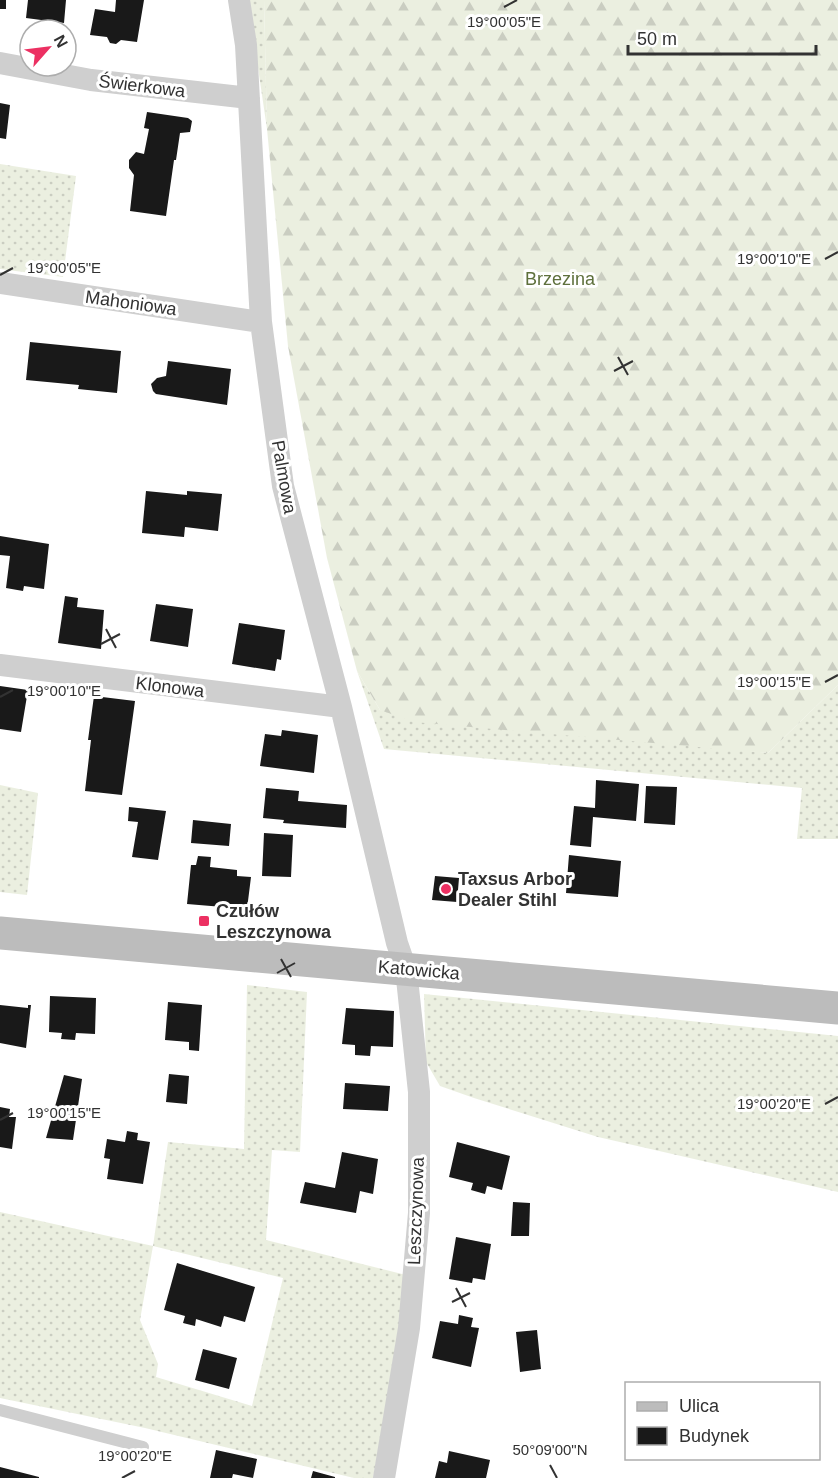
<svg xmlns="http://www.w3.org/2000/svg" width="838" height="1478" font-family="Helvetica,sans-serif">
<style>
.grass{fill:url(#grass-dots);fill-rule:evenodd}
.forest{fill:url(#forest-firs)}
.building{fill:#191919}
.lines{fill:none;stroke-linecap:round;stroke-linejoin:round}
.lane{stroke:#cfcfcf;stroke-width:12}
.street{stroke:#cfcfcf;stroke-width:22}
.secondary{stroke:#bcbcbc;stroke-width:33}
.ticks{fill:none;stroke:#323232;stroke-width:2}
.poi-dot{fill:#ec3062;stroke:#fff;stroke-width:2}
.labels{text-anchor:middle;stroke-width:6;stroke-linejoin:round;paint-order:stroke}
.street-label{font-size:18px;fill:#323232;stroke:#fff}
.park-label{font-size:18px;fill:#5e703c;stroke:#fff}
.poi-label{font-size:18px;font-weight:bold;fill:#323232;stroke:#fff;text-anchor:start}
.ticks-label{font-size:15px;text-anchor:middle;fill:#323232;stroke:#fff;stroke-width:6;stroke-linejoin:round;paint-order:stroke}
</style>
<defs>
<pattern id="grass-dots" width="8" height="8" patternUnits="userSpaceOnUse" patternTransform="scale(1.5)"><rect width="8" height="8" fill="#ebefe0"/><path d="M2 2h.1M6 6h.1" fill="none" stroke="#cacdc1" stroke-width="1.8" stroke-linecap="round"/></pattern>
<pattern id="forest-firs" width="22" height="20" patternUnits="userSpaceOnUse" patternTransform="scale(1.5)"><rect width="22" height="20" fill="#ebefe0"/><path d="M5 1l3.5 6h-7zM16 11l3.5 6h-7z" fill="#cacdc1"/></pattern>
</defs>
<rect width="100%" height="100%" fill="#fff"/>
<!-- grass -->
<path class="grass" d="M248,0H264L267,129Z
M0,164L76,176L63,277L0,269Z
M357,671L380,710L768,753L838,685V839H797L802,788L384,749Z
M0,785L38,793L27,895L0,892Z
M247,985L307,992L300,1152L272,1150L266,1240L406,1275L402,1327L373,1478H354L145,1428L0,1398V1212L153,1246L168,1142L244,1149ZM153,1246L283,1278L252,1406L156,1377L158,1364L140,1320Z
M424,994L838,1036V1192L598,1137L474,1098L440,1086L426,1062Z"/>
<!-- forest -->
<path class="forest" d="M264,0H838V685L768,753L414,722L380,710L357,671L327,558L288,346L267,129Z"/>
<!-- building -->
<path class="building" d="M0,0H6V9H0Z
M28,0H66L64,23L26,18Z
M116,0H144L137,42L121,40L116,44L110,43L107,37L90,35L95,9L115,12Z
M0,103L10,105L6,139L0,138Z
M147,112L188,118L192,121L190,132L180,133L176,160H174L166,216L130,211L134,175L129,168V160L136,152L144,154L149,129L144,128Z
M30,342L121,351L117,393L78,389L79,385L26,380Z
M168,361L231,369L227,405L156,394L153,391L151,384L157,378L166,376Z
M146,491L187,495V491L222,494L218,531L185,527L184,537L142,533Z
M0,536L49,544L44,589L24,586L23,591L6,588L10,556L0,555Z
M65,596L78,598L77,607L104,610L101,649L58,643Z
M156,604L193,609L188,647L150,641Z
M239,623L285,630L281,660L277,659L275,671L232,664Z
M0,686L28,690L21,732L0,729Z
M94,696L135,701L122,795L85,791L91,740H88Z
M282,730L318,735L314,773L260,766L265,734L281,736Z
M596,780L639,784L636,821L593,817L591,847L570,845L574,806L595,808Z
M646,786L677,787L675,825L644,823Z
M266,788L299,791L298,801L347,805L346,828L283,823L284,820L263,818Z
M129,807L166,811L158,860L132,857L138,822L128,821Z
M193,820L231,824L229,846L191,843Z
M264,833L293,835L291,877L262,876Z
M569,855L621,861L618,897L566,893Z
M198,856L211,857L210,867L237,870V876L251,877L247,909L187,904L191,865H196Z
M435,876L459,878L457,902L432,900Z
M50,996L96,998L95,1034L76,1033L75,1040L61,1039L62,1033L49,1032Z
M168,1002L202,1005L199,1051L189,1050V1042L165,1040Z
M0,1005L28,1008V1005H31L26,1048L0,1043Z
M346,1008L394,1011L393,1047L371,1046L370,1056L355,1055V1045L342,1044Z
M169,1074L189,1076L187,1104L166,1102Z
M64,1075L82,1079L73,1140L46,1138Z
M345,1083L390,1086L388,1111L343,1109Z
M0,1107L10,1109L9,1117H16L12,1149L0,1147Z
M127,1131L138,1133L137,1140L150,1142L143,1184L107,1179L110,1159L104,1158L107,1139L125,1142Z
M457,1142L510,1156L502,1190L487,1186L485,1194L471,1190L473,1183L449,1177Z
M342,1152L378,1159L373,1194L360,1191L356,1213L300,1203L305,1182L335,1188Z
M513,1202L530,1203L529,1236H511Z
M456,1237L491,1244L485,1280L473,1278L472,1283L449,1279Z
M177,1263L255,1287L245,1322L224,1316L221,1327L196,1319L195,1326L183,1323L185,1316L164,1310Z
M459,1315L473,1318L471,1327L479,1328L471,1367L432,1358L440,1321L458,1324Z
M537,1330L541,1369L520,1372L516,1332Z
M203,1349L237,1358L229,1389L195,1380Z
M216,1450L257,1459L253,1478L233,1474L232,1478H210Z
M449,1451L490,1460L486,1478H435L439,1461L447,1463Z
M0,1467L39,1477V1478H0Z
M313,1471L335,1477V1478H311Z"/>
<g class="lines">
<!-- lane -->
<path class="lane" d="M0,1410L143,1447"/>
<!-- street -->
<path class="street" d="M239,0L246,45L261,322L283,486L341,707L397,943L406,969L419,1092V1213L409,1328L384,1478
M0,63L91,80L249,98
M0,283L261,322
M0,665L341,707"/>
<!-- secondary -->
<path class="secondary" d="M0,933L838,1008"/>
</g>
<!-- ticks -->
<path class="ticks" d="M504,7L517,0M825,259L838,252M0,275L13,268M618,357L628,375M614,371L633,361M106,629L116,648M101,644L120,634M825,682L838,675M0,697L13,690M281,959L291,977M277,973L295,963M825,1104L838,1097M0,1120L13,1113M456,1288L466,1307M452,1302L470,1293M550,1465L557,1478M122,1478L135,1471"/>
<!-- markers -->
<g class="poi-dot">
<circle cx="446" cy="889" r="6"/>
<rect x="198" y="915" width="12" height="12" rx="3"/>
</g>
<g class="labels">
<!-- street labels -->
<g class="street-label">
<text transform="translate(142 86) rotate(7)" y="6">Świerkowa</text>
<text transform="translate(131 303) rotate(8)" y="6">Mahoniowa</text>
<text transform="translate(284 477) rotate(80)" y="6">Palmowa</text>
<text transform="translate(170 687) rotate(7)" y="6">Klonowa</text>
<text transform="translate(419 970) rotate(5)" y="6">Katowicka</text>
<text transform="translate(416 1211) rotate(-88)" y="6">Leszczynowa</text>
</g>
<!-- park labels -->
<g class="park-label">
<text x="560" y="285">Brzezina</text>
</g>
<!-- poi labels -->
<g class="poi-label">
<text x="458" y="885">Taxsus Arbor<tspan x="458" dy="21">Dealer Stihl</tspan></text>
<text x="216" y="917">Czułów<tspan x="216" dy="21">Leszczynowa</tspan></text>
</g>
</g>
<g class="ticks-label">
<text x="504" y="27">19°00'05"E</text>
<text x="774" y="264">19°00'10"E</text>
<text x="64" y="273">19°00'05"E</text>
<text x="774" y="687">19°00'15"E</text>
<text x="64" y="696">19°00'10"E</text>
<text x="774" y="1109">19°00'20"E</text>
<text x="64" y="1118">19°00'15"E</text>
<text x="550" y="1455">50°09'00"N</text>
<text x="135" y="1461">19°00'20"E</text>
</g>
<!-- legend -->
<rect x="625" y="1382" width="195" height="78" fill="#ffffff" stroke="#adadad" stroke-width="1.5"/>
<rect x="637" y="1402" width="30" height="9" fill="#bcbcbc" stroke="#adadad" stroke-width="1.5"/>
<text x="679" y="1412" font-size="18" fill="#323232">Ulica</text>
<rect x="637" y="1427" width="30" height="18" fill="#191919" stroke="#adadad" stroke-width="1.5"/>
<text x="679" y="1442" font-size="18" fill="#323232">Budynek</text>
<!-- north arrow -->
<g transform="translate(48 48) rotate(62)"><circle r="28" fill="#ffffff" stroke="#adadad" stroke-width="1.5"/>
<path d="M0-4.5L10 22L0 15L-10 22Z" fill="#ec3062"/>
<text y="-9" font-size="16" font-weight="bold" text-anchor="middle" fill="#323232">N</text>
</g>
<!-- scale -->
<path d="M628 45v9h188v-9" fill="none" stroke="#323232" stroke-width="3"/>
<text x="637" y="45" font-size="18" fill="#323232" stroke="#ffffff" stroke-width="4.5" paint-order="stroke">50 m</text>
</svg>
